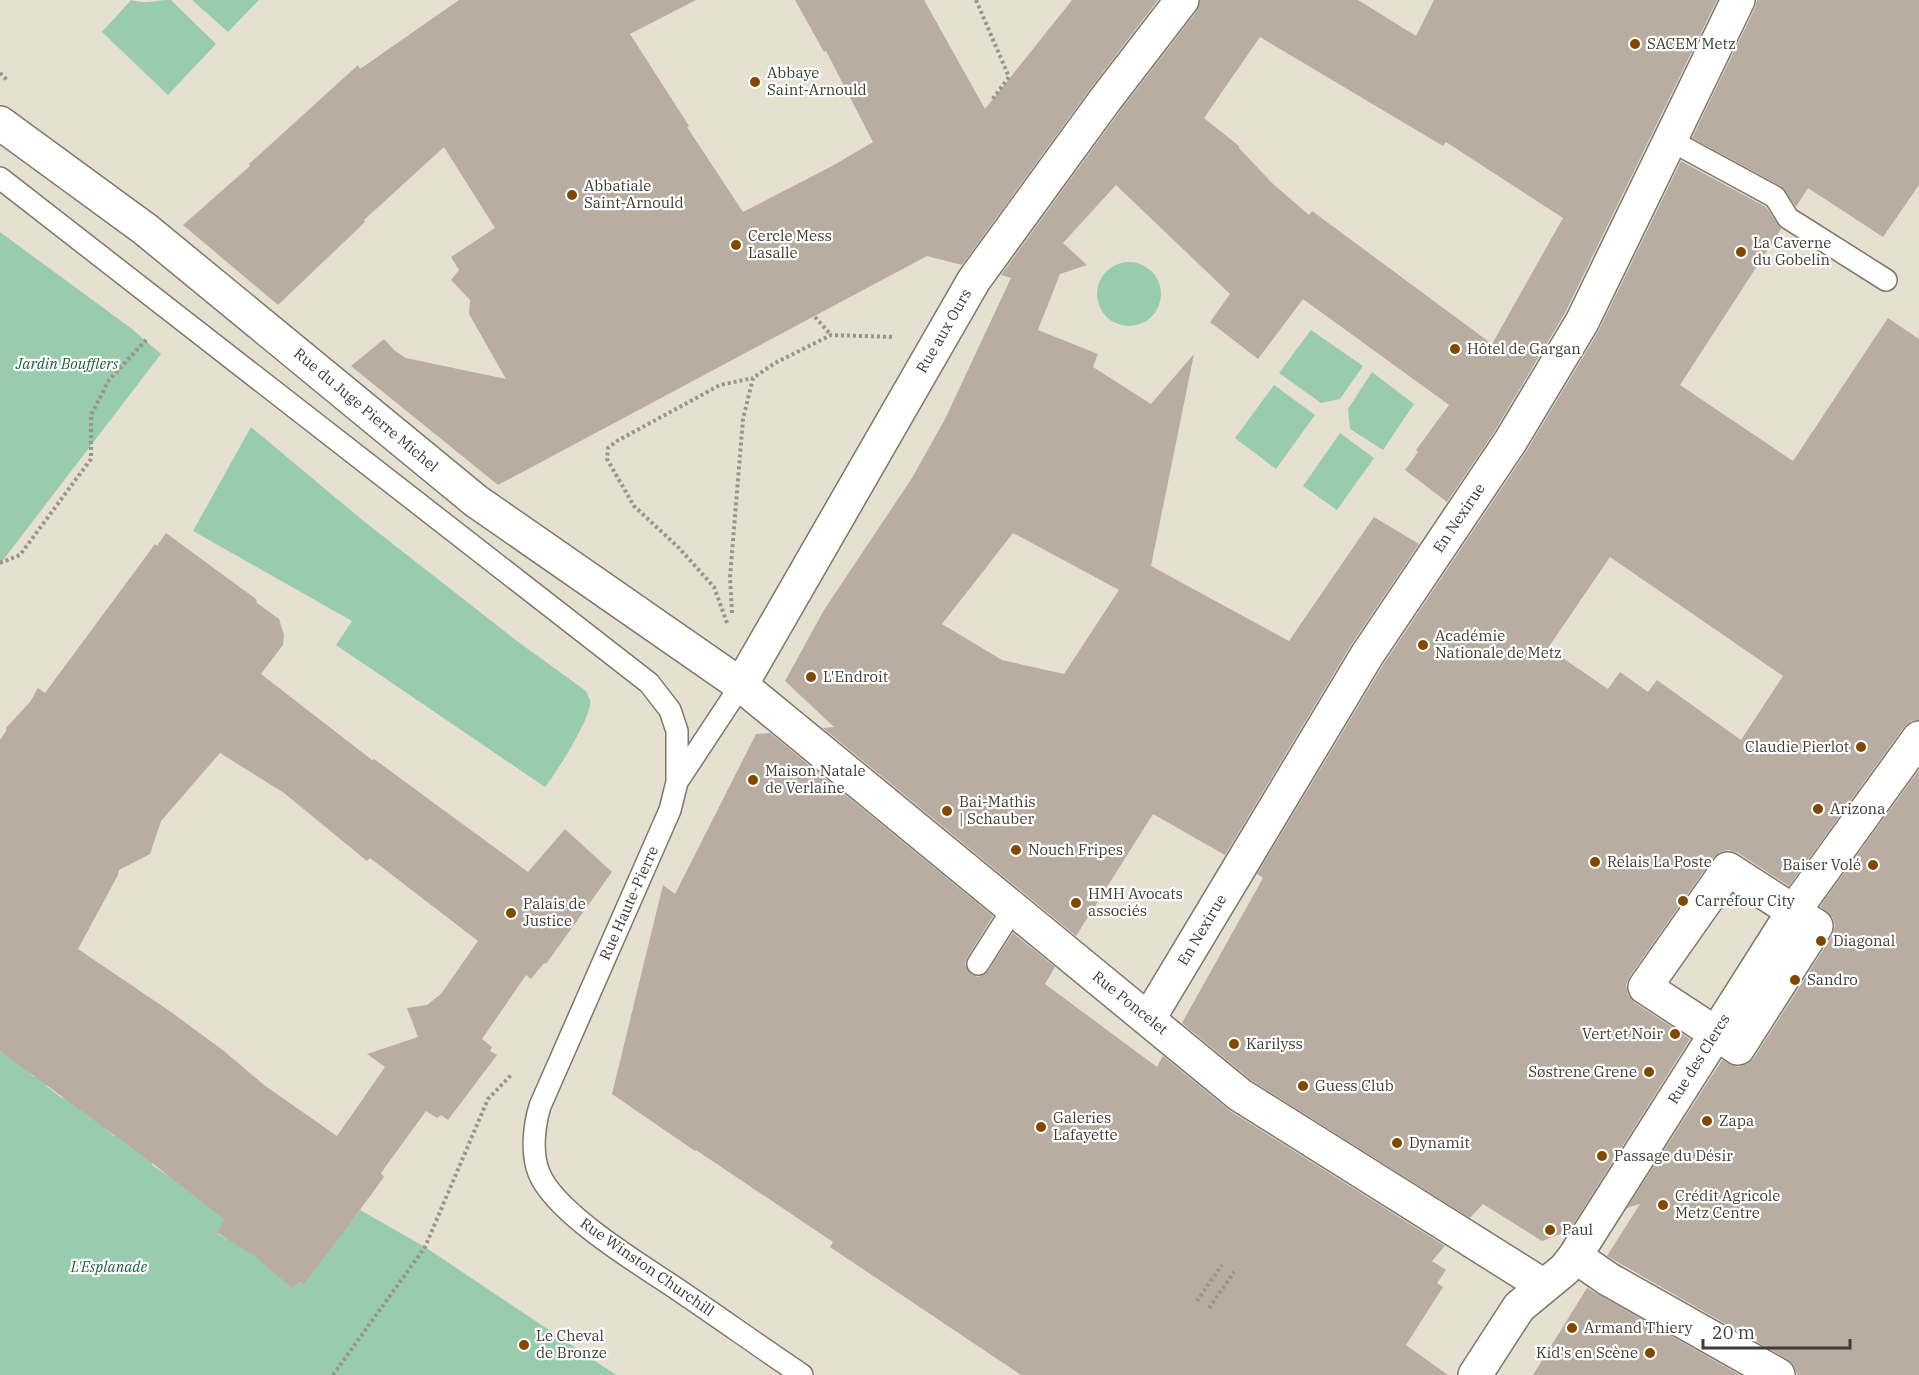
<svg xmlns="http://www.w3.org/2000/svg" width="1919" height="1375" viewBox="0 0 1919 1375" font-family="'IBM Plex Serif',serif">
<rect width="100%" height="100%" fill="#e6e0d1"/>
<!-- green -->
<path fill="#99ccad" d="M131,0C150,5 153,0 171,0L216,44L168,95L102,32Z
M192,0H259L228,32Z
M0,232L132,329L161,354L0,564Z
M1097 294a32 32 0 1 1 64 0a32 32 0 1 1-64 0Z
M1311,330L1363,366L1340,399L1321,403L1279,373Z
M1372,372L1414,404L1383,450L1350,429L1348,409Z
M1274,385L1315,415L1276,469L1235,438Z
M251,427L361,519L517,641L586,691C587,694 589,697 590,700C593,716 556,773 545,787L336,645L352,621L193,531Z
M1340,433L1374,458L1337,510L1303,486Z
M0,1051L22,1065L34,1077L37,1076L46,1083V1086L62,1098L65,1097L88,1116L90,1115L114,1136H118L126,1144L152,1162V1165L167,1175L169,1174L226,1217L218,1234L227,1239L232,1232L292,1277L287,1283L293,1289L299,1282L303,1285L347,1223H350L360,1210L425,1247L616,1375H0Z"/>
<!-- building -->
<path fill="#b9ada1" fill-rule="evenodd" d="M459,0H696L630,34L689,126L687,127L743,212L834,165L873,142L826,51L824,52L795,0H924L985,109L1072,0H1158L1090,89L962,265L927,256L498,485L351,366L384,339L395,351L406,358L506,379L469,314L470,300L451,280L459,270L451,257L495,228L444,147L364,220L365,222L278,305L183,225L250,166L249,164L358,65L360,69Z
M1200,0H1358L1416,36L1434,0H1717L1565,313L1494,432L1447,502L1405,470L1418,452L1416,450L1449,405L1303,299L1258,359L1210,322L1230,294L1116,185L1063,243L1087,265L1060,274L1038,330L1098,354L1093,367L1151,404L1194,354L1151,566L1289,641L1374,517L1419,544L1351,645L1225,855L1153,814L1076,936L823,728L834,727L785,681L824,610L912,478L945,419L1011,278L1001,275L1120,111L1197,11ZM1260,37L1443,146L1446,142L1563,218L1492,344L1312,211L1309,215L1273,184L1239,148V146L1204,118ZM1013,533L1119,590L1064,674L1002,660L942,624Z
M1757,0H1919V185L1883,237L1808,188L1796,207L1781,186L1692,138L1755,8Z
M1681,161L1766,207L1781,229L1680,385L1793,461L1888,318L1919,339V720L1911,721L1904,727L1789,886L1738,853L1729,850L1720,852L1713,858L1630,976L1626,985L1628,995L1635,1003L1690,1039L1569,1231L1542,1241L1483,1204L1470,1218L1251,1080L1182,1023L1263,878L1257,874L1383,665L1526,452L1598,332ZM1610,557L1783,676L1741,740L1657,680L1648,692L1620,672L1608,689L1548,648Z
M166,533L256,599L257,603L279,619L284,635L283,645L261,674L372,760L374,759L528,872L565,829L612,872L546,964L544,963L531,979L526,975L482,1039L492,1047L490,1051L497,1055L448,1120L441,1115L437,1118L426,1111L381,1173L384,1177L337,1241L303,1285L299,1282L293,1289L257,1258L218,1233L224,1219L152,1163L0,1051V740L6,731V728L30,702L38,688L45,693L155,544L157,546ZM220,753L284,793L367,861L370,858L478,941L441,994L427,1005L407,1008L418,1037L367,1054L385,1067L337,1136L264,1085L224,1051L171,1012L78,949L118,875L119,870L150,854L161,821Z
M770,733L993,916L967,958L965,964L971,974L978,977L988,971L1013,933L1055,967L1045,984L1157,1067L1163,1056L1230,1111L1445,1246L1432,1261L1446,1270L1437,1283L1443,1287L1406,1345L1448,1375H1021L830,1247L833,1242L696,1150L695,1151L612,1094L663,885L675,894L756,734Z
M1919,770V1375H1797L1794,1366L1787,1359L1607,1256L1640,1204L1627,1208L1722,1060L1738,1067L1747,1064L1754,1058L1832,936L1835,926L1833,918L1820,906Z
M1587,1288L1599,1295L1740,1375H1533Z"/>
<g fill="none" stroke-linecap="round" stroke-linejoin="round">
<!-- lane casing -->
<g stroke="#7d786a" stroke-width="24">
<path id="lane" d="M1670,140L1775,197L1788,218L1886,280
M0,178L649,683L670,710L677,731V782
M741,685L677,782L670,810L540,1106C534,1126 531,1153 539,1173C555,1213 638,1263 674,1287C717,1316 759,1346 802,1375
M978,964L1013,909"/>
</g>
<!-- street casing -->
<g stroke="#7d786a" stroke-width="36">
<path id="street" d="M0,123L145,229L476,501L741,685L1240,1095L1544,1286
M741,685L974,280L1105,100L1182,0
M1728,869L1816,926L1738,1048L1645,987Z
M1149,1018L1367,655L1510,442L1582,322L1738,0
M1575,1256L1608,1279L1778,1375
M1475,1375L1519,1307L1565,1269L1575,1256L1793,912L1919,738"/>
</g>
<!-- path -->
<path stroke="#99958a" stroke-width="4" stroke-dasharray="3 3" stroke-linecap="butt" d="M976,0L1009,77L991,101
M0,73L8,81
M815,317L831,335
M0,563L20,555L91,459V415L109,380L147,339
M732,613L730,577L743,419L753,378L775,363L831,335L893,337
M727,623L714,587L679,548L634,506L607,459L608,448L617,441L720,385L753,378
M1197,1301L1222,1265
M1209,1308L1234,1272
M333,1375L425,1247L488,1099L512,1074"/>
<!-- lane -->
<use href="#lane" stroke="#fff" stroke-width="21"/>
<!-- street -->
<use href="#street" stroke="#fff" stroke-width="33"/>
</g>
<!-- markers -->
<g fill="#824800" stroke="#fff" stroke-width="2">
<circle cx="1635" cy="44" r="6"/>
<circle cx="755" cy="82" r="6"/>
<circle cx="572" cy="195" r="6"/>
<circle cx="736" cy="245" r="6"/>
<circle cx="1741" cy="252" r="6"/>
<circle cx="1455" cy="349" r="6"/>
<circle cx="1423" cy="645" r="6"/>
<circle cx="811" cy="677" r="6"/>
<circle cx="1861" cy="747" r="6"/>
<circle cx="753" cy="780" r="6"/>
<circle cx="1818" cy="809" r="6"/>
<circle cx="947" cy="811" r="6"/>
<circle cx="1016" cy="850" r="6"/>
<circle cx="1595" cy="862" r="6"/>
<circle cx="1873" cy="865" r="6"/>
<circle cx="1683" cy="901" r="6"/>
<circle cx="1076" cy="903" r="6"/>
<circle cx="511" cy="913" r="6"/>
<circle cx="1821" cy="941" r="6"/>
<circle cx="1795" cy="980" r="6"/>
<circle cx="1675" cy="1034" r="6"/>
<circle cx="1234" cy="1044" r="6"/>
<circle cx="1649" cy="1072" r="6"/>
<circle cx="1303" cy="1086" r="6"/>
<circle cx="1707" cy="1121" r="6"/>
<circle cx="1041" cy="1127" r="6"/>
<circle cx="1397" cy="1143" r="6"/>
<circle cx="1602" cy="1156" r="6"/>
<circle cx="1663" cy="1205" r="6"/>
<circle cx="1550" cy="1230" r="6"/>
<circle cx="1572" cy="1328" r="6"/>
<circle cx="524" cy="1345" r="6"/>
<circle cx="1650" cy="1353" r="6"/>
</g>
<g text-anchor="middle" stroke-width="4.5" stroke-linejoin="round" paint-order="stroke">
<!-- poi labels -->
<g font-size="15" fill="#3f3c36" stroke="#fff" text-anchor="start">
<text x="1647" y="49">SACEM Metz</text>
<text x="767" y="78">Abbaye<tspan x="767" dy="17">Saint-Arnould</tspan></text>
<text x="584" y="191">Abbatiale<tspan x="584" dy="17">Saint-Arnould</tspan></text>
<text x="748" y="241">Cercle Mess<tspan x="748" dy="17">Lasalle</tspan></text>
<text x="1753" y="248">La Caverne<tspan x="1753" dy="17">du Gobelin</tspan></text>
<text x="1467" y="354">Hôtel de Gargan</text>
<text x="1435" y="641">Académie<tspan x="1435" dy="17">Nationale de Metz</tspan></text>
<text x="823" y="682">L'Endroit</text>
<text x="1849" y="752" text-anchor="end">Claudie Pierlot</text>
<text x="765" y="776">Maison Natale<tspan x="765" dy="17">de Verlaine</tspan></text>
<text x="959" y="807">Bai-Mathis<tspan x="959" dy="17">| Schauber</tspan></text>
<text x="1830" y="814">Arizona</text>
<text x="1028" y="855">Nouch Fripes</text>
<text x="1607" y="867">Relais La Poste</text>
<text x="1861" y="870" text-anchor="end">Baiser Volé</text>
<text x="1088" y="899">HMH Avocats<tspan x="1088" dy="17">associés</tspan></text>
<text x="1695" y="906">Carrefour City</text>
<text x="523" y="909">Palais de<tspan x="523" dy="17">Justice</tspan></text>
<text x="1833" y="946">Diagonal</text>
<text x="1807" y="985">Sandro</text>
<text x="1663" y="1039" text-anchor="end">Vert et Noir</text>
<text x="1246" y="1049">Karilyss</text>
<text x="1637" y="1077" text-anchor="end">Søstrene Grene</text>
<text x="1315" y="1091">Guess Club</text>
<text x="1053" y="1123">Galeries<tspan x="1053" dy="17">Lafayette</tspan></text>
<text x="1719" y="1126">Zapa</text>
<text x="1409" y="1148">Dynamit</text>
<text x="1614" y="1161">Passage du Désir</text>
<text x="1675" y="1201">Crédit Agricole<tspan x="1675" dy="17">Metz Centre</tspan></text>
<text x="1562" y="1235">Paul</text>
<text x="1584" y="1333">Armand Thiery</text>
<text x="536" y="1341">Le Cheval<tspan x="536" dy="17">de Bronze</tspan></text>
<text x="1638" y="1358" text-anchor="end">Kid's en Scène</text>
</g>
<!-- street labels -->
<g font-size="15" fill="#3f3c36" stroke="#fff">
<text transform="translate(944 331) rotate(-60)" y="5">Rue aux Ours</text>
<text transform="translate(366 410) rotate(40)" y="5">Rue du Juge Pierre Michel</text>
<text transform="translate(1459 518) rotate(-56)" y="5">En Nexirue</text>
<text transform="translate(629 903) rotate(-66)" y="5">Rue Haute-Pierre</text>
<text transform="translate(1202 930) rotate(-59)" y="5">En Nexirue</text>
<text transform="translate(1130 1003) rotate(39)" y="5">Rue Poncelet</text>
<text transform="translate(1699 1059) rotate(-58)" y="5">Rue des Clercs</text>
<text transform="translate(647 1267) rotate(35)" y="5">Rue Winston Churchill</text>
</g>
<!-- park labels -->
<g font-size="15" font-style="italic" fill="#1f5e3e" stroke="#fff">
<text x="67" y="369">Jardin Boufflers</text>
<text x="109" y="1272">L'Esplanade</text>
</g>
</g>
<!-- scale -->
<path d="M1703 1339v9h147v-9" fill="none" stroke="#3f3c36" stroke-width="3"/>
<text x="1712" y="1339" font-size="18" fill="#3f3c36" stroke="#ffffff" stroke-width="4.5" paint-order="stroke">20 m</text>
</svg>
